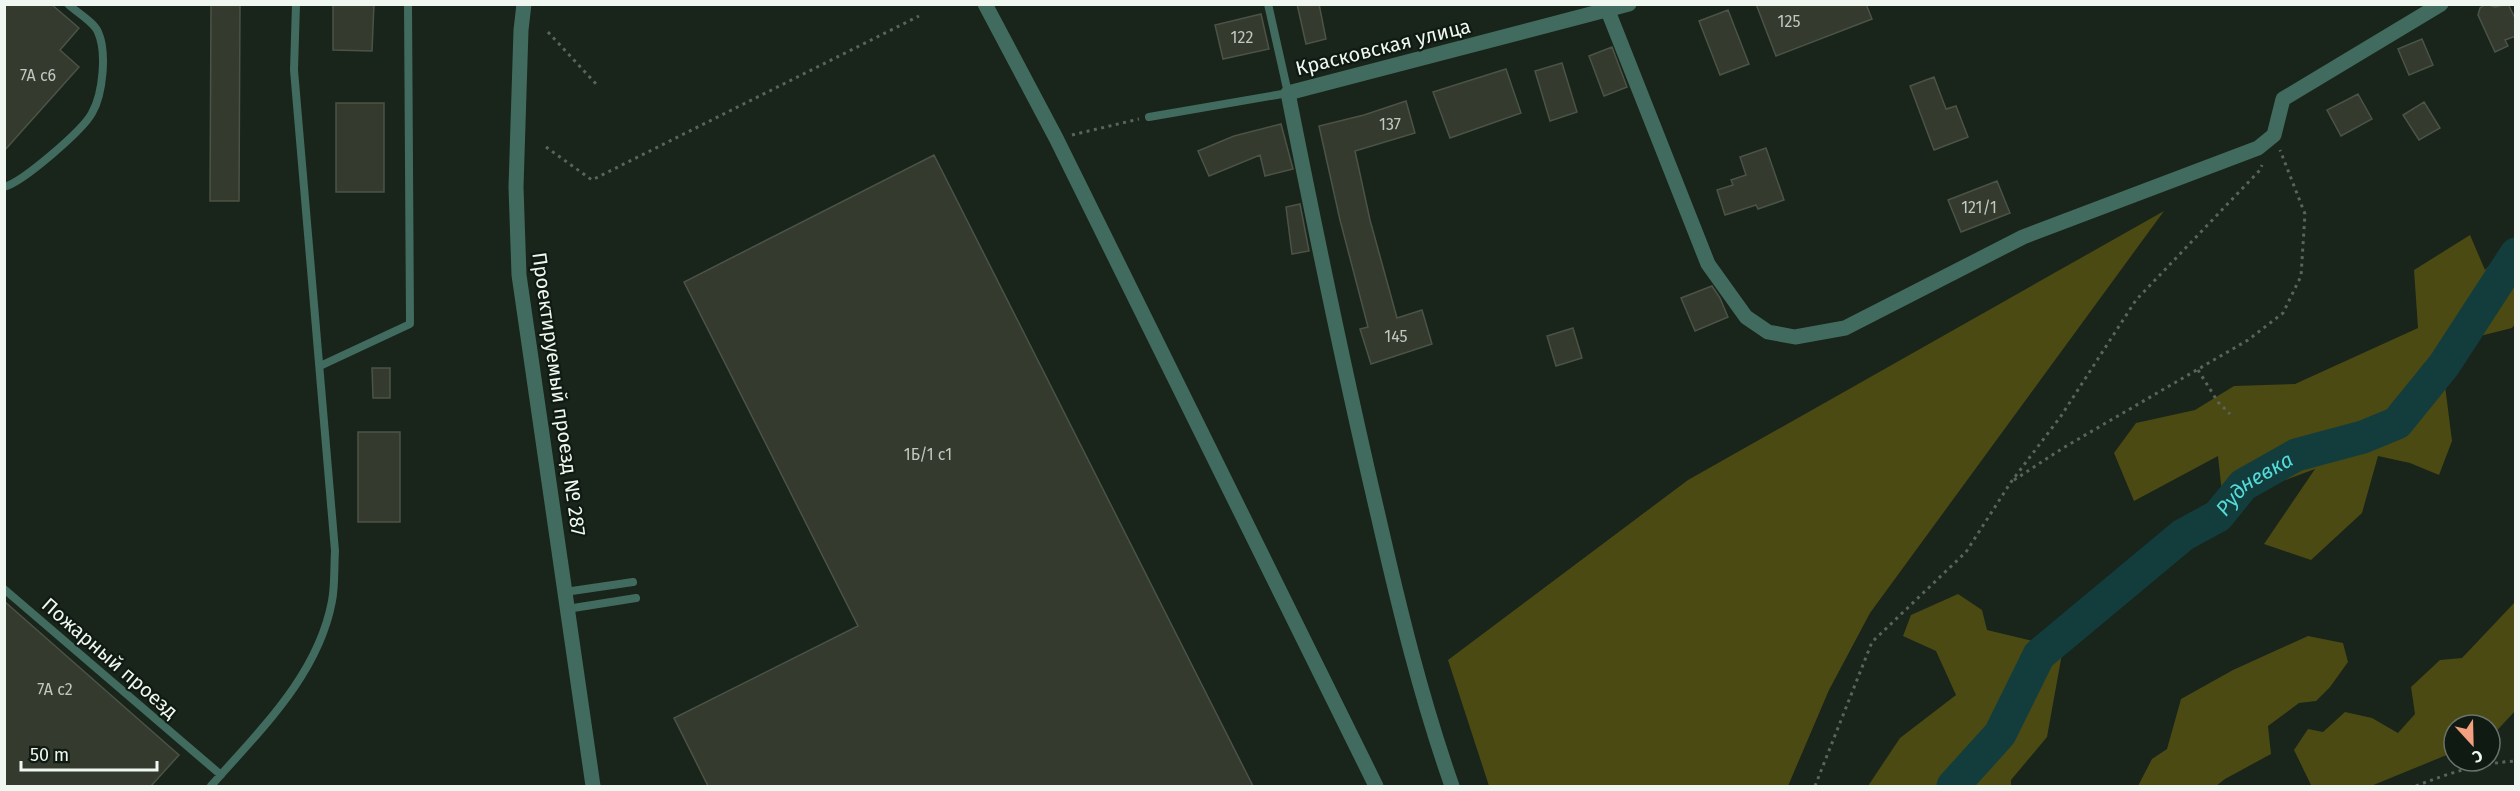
<svg xmlns="http://www.w3.org/2000/svg" width="2520" height="791" viewBox="0 0 2520 791" font-family="'Fira Sans',sans-serif">
<rect width="100%" height="100%" fill="#19241b"/>
<!-- green -->
<path fill="#4b4a13" d="M2164,211L1870,613L1829,690L1788,786H1489L1448,660L1688,480Z
M2470,235L2485,270L2515,239V324L2512,328L2440,346L2452,441L2439,475L2410,463L2378,456L2362,513L2311,560L2264,544L2315,469L2223,503L2218,456L2134,501L2114,453L2136,423L2195,410L2234,386L2295,384L2418,328L2414,270Z
M1958,594L1982,610L1987,630L2063,648L2047,737L2011,780V786H1868L1900,738L1956,695L1936,651L1903,636L1911,615Z
M2515,602V711L2490,738V725H2454V752L2371,786L2311,785L2294,750L2308,729L2323,732L2345,712L2372,718L2398,733L2415,714L2411,687L2440,660L2462,658Z
M2308,636L2343,643L2348,662L2330,687L2316,701L2299,703L2268,726L2271,754L2225,779L2216,786H2138L2152,759L2167,749L2181,699L2233,670Z"/>
<g fill="none" stroke-linecap="round" stroke-linejoin="round">
<!-- river -->
<path stroke="#133d3d" stroke-width="33" id="s1" d="M1953,786L2000,734L2039,655L2183,535L2218,516L2243,485L2296,455L2363,437L2397,423L2444,365L2516,254"/>
</g>
<!-- building -->
<path fill="#343a2d" stroke="#4c5346" stroke-width="1.5" d="M4,4H51L79,28L60,50L79,67L4,151Z
M211,4H240L239,201H210Z
M333,4H374L372,51L333,50Z
M1297,4H1319L1326,39L1306,44Z
M1756,4H1866L1872,19L1776,56Z
M2486,4L2495,7L2508,4L2516,20V36L2505,40L2508,46L2495,52L2478,15L2480,8Z
M1728,10L1749,64L1720,75L1699,21Z
M1261,14L1269,49L1223,59L1215,25Z
M2422,39L2433,65L2409,75L2398,49Z
M1612,47L1627,87L1604,96L1589,56Z
M1562,63L1577,112L1550,121L1535,71Z
M1506,69L1521,113L1450,138L1433,92Z
M1934,77L1946,109L1956,106L1968,137L1934,150L1910,86Z
M2358,94L2372,119L2341,136L2327,110Z
M1406,101L1415,133L1355,151L1370,220L1397,318L1422,310L1432,344L1371,364L1360,329L1368,327L1340,220L1319,126L1364,115Z
M2424,102L2440,128L2419,140L2403,115Z
M336,103H384V192H336Z
M1281,124L1293,169L1265,176L1260,155L1209,176L1198,151L1234,136Z
M1766,148L1784,200L1758,209L1756,205L1725,215L1717,190L1733,185L1731,180L1746,175L1740,157Z
M934,155L1253,786H708L674,718L858,626L684,282Z
M1997,181L2010,213L1961,232L1948,200Z
M1300,204L1309,251L1292,254L1286,207Z
M1712,286L1720,298L1728,317L1695,331L1681,298Z
M1573,328L1582,358L1556,366L1547,336Z
M372,368H390V398H373Z
M358,432H400V522H358Z
M4,601L179,755L151,786H4Z"/>
<g fill="none" stroke-linecap="round" stroke-linejoin="round">
<!-- path -->
<path stroke="#5a645b" stroke-width="3" stroke-dasharray="3 4.5" stroke-linecap="butt" d="M548,32L598,86
M1072,135L1139,119
M546,147L592,180L919,16
M2198,370L2218,402L2230,414
M2014,480L2063,448L2248,340L2283,313L2301,276L2305,214L2280,150
M1815,786L1872,642L1966,552L2011,482L2061,416L2136,300L2260,170L2262,165
M2416,786C2449,773 2480,763 2516,761"/>
<!-- lane -->
<path stroke="#416b5e" stroke-width="8" d="M1149,117L1288,93L1268,4
M4,187C23,182 83,130 92,113C103,94 107,52 98,32C94,22 76,12 68,4
M320,366L410,324L408,4
M4,589L221,775
M565,592L633,582
M567,609L636,598
M211,786C259,731 318,676 332,601C335,585 334,567 335,551L294,70L296,4"/>
<!-- street -->
<path stroke="#416b5e" stroke-width="15" d="M524,4L521,30L516,187L519,275L593,786
M985,4L1056,138L1376,786
M1608,11L1708,264L1746,317L1768,332L1795,337L1845,328L2023,237L2258,148L2274,135L2283,99L2441,4
M1452,786C1421,698 1399,607 1378,515C1345,375 1316,234 1288,93L1629,4"/>
</g>
<g text-anchor="middle" stroke-width="4.5" stroke-linejoin="round" paint-order="stroke">
<!-- number labels -->
<g font-size="16" fill="#c1c8c0">
<text x="1789" y="27">125</text>
<text x="1242" y="43">122</text>
<text x="38" y="81">7А с6</text>
<text x="1390" y="130">137</text>
<text x="1979" y="213">121/1</text>
<text x="1396" y="342">145</text>
<text x="928" y="460">1Б/1 с1</text>
<text x="55" y="695">7А с2</text>
</g>
<!-- street labels -->
<g font-size="20" fill="#f0f7f1" stroke="#0f1a12">
<text transform="translate(1383 47) rotate(-14)" y="7">Красковская улица</text>
<text transform="translate(559 394) rotate(82)" y="7">Проектируемый проезд № 287</text>
<text transform="translate(110 658) rotate(41)" y="7">Пожарный проезд</text>
</g>
<!-- water labels -->
<g font-size="21" font-style="italic" fill="#54dbd9" stroke="#0f1a12">
<text dy="7" stroke="none"><textPath href="#s1" startOffset="435">Рудневка</textPath></text>
</g>
</g>
<!-- border -->
<rect width="2520" height="791" fill="none" stroke="#f0f7f1" stroke-width="12"/>
<!-- north arrow -->
<g transform="translate(2472 743) rotate(158)"><circle r="28" fill="#0f1a12" stroke="#69726b" stroke-width="1.5"/>
<path d="M0-4.5L10 22L0 15L-10 22Z" fill="#f2a07f"/>
<text y="-9" font-size="16" font-weight="bold" text-anchor="middle" fill="#f0f7f1">С</text>
</g>
<!-- scale -->
<path d="M21 761v9h136v-9" fill="none" stroke="#f0f7f1" stroke-width="3"/>
<text x="30" y="761" font-size="18" fill="#f0f7f1" stroke="#0f1a12" stroke-width="4.5" paint-order="stroke">50 m</text>
</svg>
